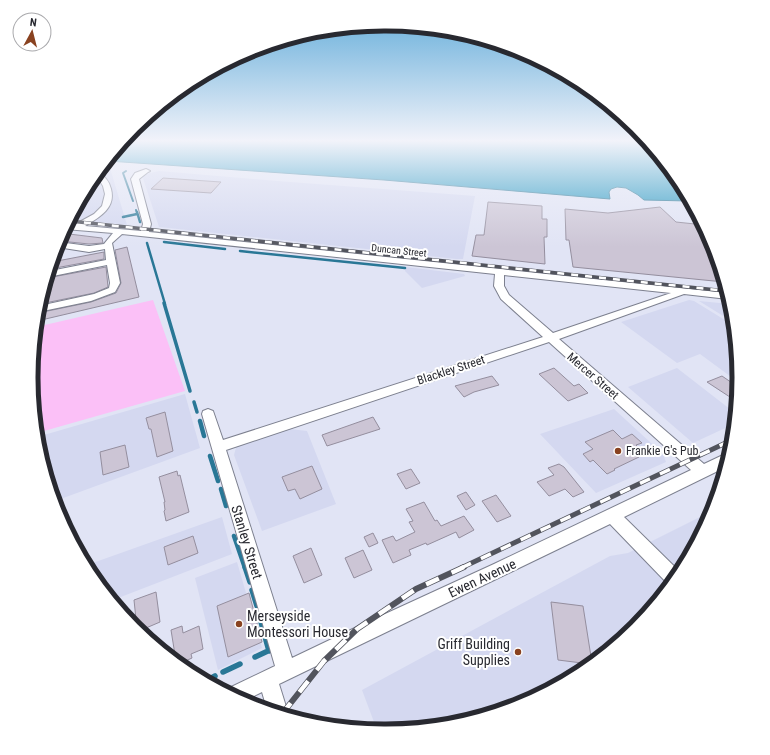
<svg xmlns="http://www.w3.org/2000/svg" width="770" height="755" viewBox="0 0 770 755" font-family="'Roboto Condensed',sans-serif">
<rect width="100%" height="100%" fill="#e1e4f5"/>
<!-- built -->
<path fill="#d4d8f0" d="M102,167L110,168L127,225L71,219L91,181Z
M159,171L277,181L475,196L463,259H456L430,256L407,250L404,253L159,227L142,175Z
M406,267L464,274L465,276L422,288L405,271Z
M689,300L694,301L733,325L738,382L700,354L677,363L621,322Z
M699,301L730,304L733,322Z
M677,368L735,413L734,424L693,443L628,387Z
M185,394L200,448L55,501L38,446L37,437Z
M614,409L663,454L666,462L596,493L540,434Z
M290,429L307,431L336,504L262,531L234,455L237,444Z
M712,511L679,574L635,628L581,672L520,704L454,724L385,731L377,730L362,690L610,556L628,553Z
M222,517L232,554L113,600L91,574L87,565Z
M237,562L262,648L218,670L195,578Z"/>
<!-- green -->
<path fill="#fbc0f7" d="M153,300L185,391L37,433L32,377L36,327Z"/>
<!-- water -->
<path fill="#2a99c1" stroke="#297796" d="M124,141H646L679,181L689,201L644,200L638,195L626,188L617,187L611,189L609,192L610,199L384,180L108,161Z"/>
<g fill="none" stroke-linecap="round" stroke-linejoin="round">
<!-- stream-far4 -->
<path stroke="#297796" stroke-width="2" d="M126,171L123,173L133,201
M136,210L137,213"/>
<!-- stream-far3 -->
<path stroke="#297796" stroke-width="2.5" d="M137,212L140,222
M123,217L137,214
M164,242L225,249
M147,243L165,304
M240,251L405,268"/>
<!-- stream-far2 -->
<path stroke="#297796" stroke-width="3.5" d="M164,303L190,391
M194,402L197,412"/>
<!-- stream-far1 -->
<path stroke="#297796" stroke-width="4.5" d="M200,421L204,436
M210,456L218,481
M221,489L226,506
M234,536L245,568"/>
<!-- stream -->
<path stroke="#297796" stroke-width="5.5" d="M245,567L250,582
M252,590L257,606
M258,611L269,651
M255,657L270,650
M223,672L240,664
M206,681L215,676"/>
</g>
<!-- building -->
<path fill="#ccc5d5" stroke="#948e9e" d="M163,178L221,182L211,193L151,189Z
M488,202L542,206V219H547V237H544L545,264L472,256L476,235H484Z
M660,207L676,222L695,224L712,259H717L724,282L573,267L569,240H566L565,209L608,213Z
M69,234L102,238L103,243L89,244L60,241Z
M127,247L139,297L37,321L38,313L91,302L116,293L121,283L115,250Z
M104,252V259L50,269L52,262Z
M106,267L108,287L94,293L40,304L47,278Z
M554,368L574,386L579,384L588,393L568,401L539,374Z
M492,376L499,385L474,392L464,397L455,386Z
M722,376L738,387L736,401L707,382Z
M165,412L173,451L157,457L151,429H149L146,418Z
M373,417L380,429L327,446L322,435Z
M613,430L622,439L632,434L642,443L636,445L642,451L635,454L639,457L614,469L615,470L607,474L593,460L590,462L583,454L593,449L585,442Z
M125,445L129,467L103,475L100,452Z
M559,464L564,467L584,492L573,497L565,489L549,496L537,482L554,475L548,468Z
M312,466L322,489L300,499L295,489L288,491L282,477Z
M411,469L420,483L406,489L397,474Z
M177,471L178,476L180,475L189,512L166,521L164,511L165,510L164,502H165L159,477Z
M466,492L475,505L466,510L457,496Z
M496,495L511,516L497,522L482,501Z
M424,502L435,521L437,520L441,526L464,516L474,530L459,538L456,532L427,545L426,543L409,550L411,555L393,563L382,540L393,536L396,541L415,532L409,522L413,521L406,509Z
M373,533L378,543L369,547L364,537Z
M193,536L198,553L168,565L164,547Z
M311,548L322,575L304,583L293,556Z
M363,550L372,570L354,578L345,558Z
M156,592L160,622L139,631L137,629L134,600Z
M249,593L262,642L228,657L217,606Z
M551,602L583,606L592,663L590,664L558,660Z
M182,626L183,633L199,626L203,649L191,654L192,658L179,664L176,661L171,630Z"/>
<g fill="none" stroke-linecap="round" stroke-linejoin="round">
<!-- minor casing -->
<g stroke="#7d808f" stroke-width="2">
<path id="minor" d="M146,169L150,171L148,172L139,179L151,224L149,232L727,293L728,299L684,294L559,339L704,464L723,455L729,454L726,467L624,517L680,572L679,574L668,586L666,582L610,524L279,684L288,713L287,715L267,709L262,692L244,701L226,691L227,689L275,666L202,414L203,411L208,409L213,411L223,440L543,337L501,299L494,286L495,274L122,234L112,243L120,283L115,292L91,301L38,312L39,306L94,294L109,288L110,283L107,265L48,277L50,271L106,260L105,249L89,252L57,247L58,242L89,246L104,244L113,233L65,229L68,225H74L94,214L102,206L105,194L103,186L100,181L95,177L98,173C105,176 109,181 111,189C116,208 100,217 85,226L141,231L143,224L131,179L135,173ZM504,275L671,293L553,333L509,295L504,286ZM549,342L691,470L494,564L359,626L292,658L226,450Z"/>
</g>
<!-- minor -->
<use href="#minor" fill="#fff" fill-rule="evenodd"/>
<!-- rail-far2 casing -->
<g stroke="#52545d" stroke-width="3.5">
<path id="rail-far2" d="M70,221L726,291"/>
</g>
<!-- rail-far1 casing -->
<g stroke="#52545d" stroke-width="5">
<path id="rail-far1" d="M461,568L732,440"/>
</g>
<!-- rail casing -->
<g stroke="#52545d" stroke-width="6">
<path id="rail" d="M282,714L324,661L357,629L416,589L464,567"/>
</g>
<!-- rail-far2 -->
<use href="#rail-far2" stroke="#fff" stroke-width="2.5" stroke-dasharray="7" stroke-linecap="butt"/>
<!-- rail-far1 -->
<use href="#rail-far1" stroke="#fff" stroke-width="3.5" stroke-dasharray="11" stroke-linecap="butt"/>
<!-- rail -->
<use href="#rail" stroke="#fff" stroke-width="4.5" stroke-dasharray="14" stroke-linecap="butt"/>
</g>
<!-- sky -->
<linearGradient id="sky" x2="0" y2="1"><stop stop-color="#5ca9d8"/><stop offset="0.57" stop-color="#f2f3fa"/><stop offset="1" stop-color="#f2f3fa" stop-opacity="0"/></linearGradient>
<rect width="770" height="247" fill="url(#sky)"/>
<!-- markers -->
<g fill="#894220" stroke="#fff" stroke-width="1.5">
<circle cx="618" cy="451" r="4"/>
<circle cx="239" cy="624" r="4"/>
<circle cx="518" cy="652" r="4"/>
</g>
<g text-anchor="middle" stroke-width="4" stroke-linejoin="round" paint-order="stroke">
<!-- far-street labels -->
<g font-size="10" fill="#282930" stroke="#fff">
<text transform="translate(399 250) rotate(6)" y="4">Duncan Street</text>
</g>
<!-- street labels -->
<g font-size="12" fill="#282930" stroke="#fff">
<text transform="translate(451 370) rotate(-18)" y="4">Blackley Street</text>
<text transform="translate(593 376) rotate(41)" y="4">Mercer Street</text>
</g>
<!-- poi labels -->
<g font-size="12" fill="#282930" stroke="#fff" text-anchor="start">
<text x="626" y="455">Frankie G's Pub</text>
</g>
<!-- near-street labels -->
<g font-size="14" fill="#282930" stroke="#fff">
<text transform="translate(247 542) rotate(73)" y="5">Stanley Street</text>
<text transform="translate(482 578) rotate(-25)" y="5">Ewen Avenue</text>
</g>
<!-- near-poi labels -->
<g font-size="14" fill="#282930" stroke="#fff" text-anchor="start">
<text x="247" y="621">Merseyside<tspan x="247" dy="16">Montessori House</tspan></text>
<text x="510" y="649" text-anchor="end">Griff Building<tspan x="510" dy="16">Supplies</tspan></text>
</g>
</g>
<!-- crop -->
<path d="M0 0H770V755H0ZM384 31H386A346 346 0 0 1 732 377V378A346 346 0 0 1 386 724H384A346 346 0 0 1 38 378V377A346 346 0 0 1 384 31Z" fill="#fff" fill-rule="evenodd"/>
<path fill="none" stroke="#282930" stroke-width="5" d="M384 31H386A346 346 0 0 1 732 377V378A346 346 0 0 1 386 724H384A346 346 0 0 1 38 378V377A346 346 0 0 1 384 31Z"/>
<!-- north arrow -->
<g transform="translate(32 32) rotate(7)"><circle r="19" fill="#ffffff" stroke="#a9a9ac"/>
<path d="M0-3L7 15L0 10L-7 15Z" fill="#894220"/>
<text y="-6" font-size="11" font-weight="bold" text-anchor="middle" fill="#282930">N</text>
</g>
</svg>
